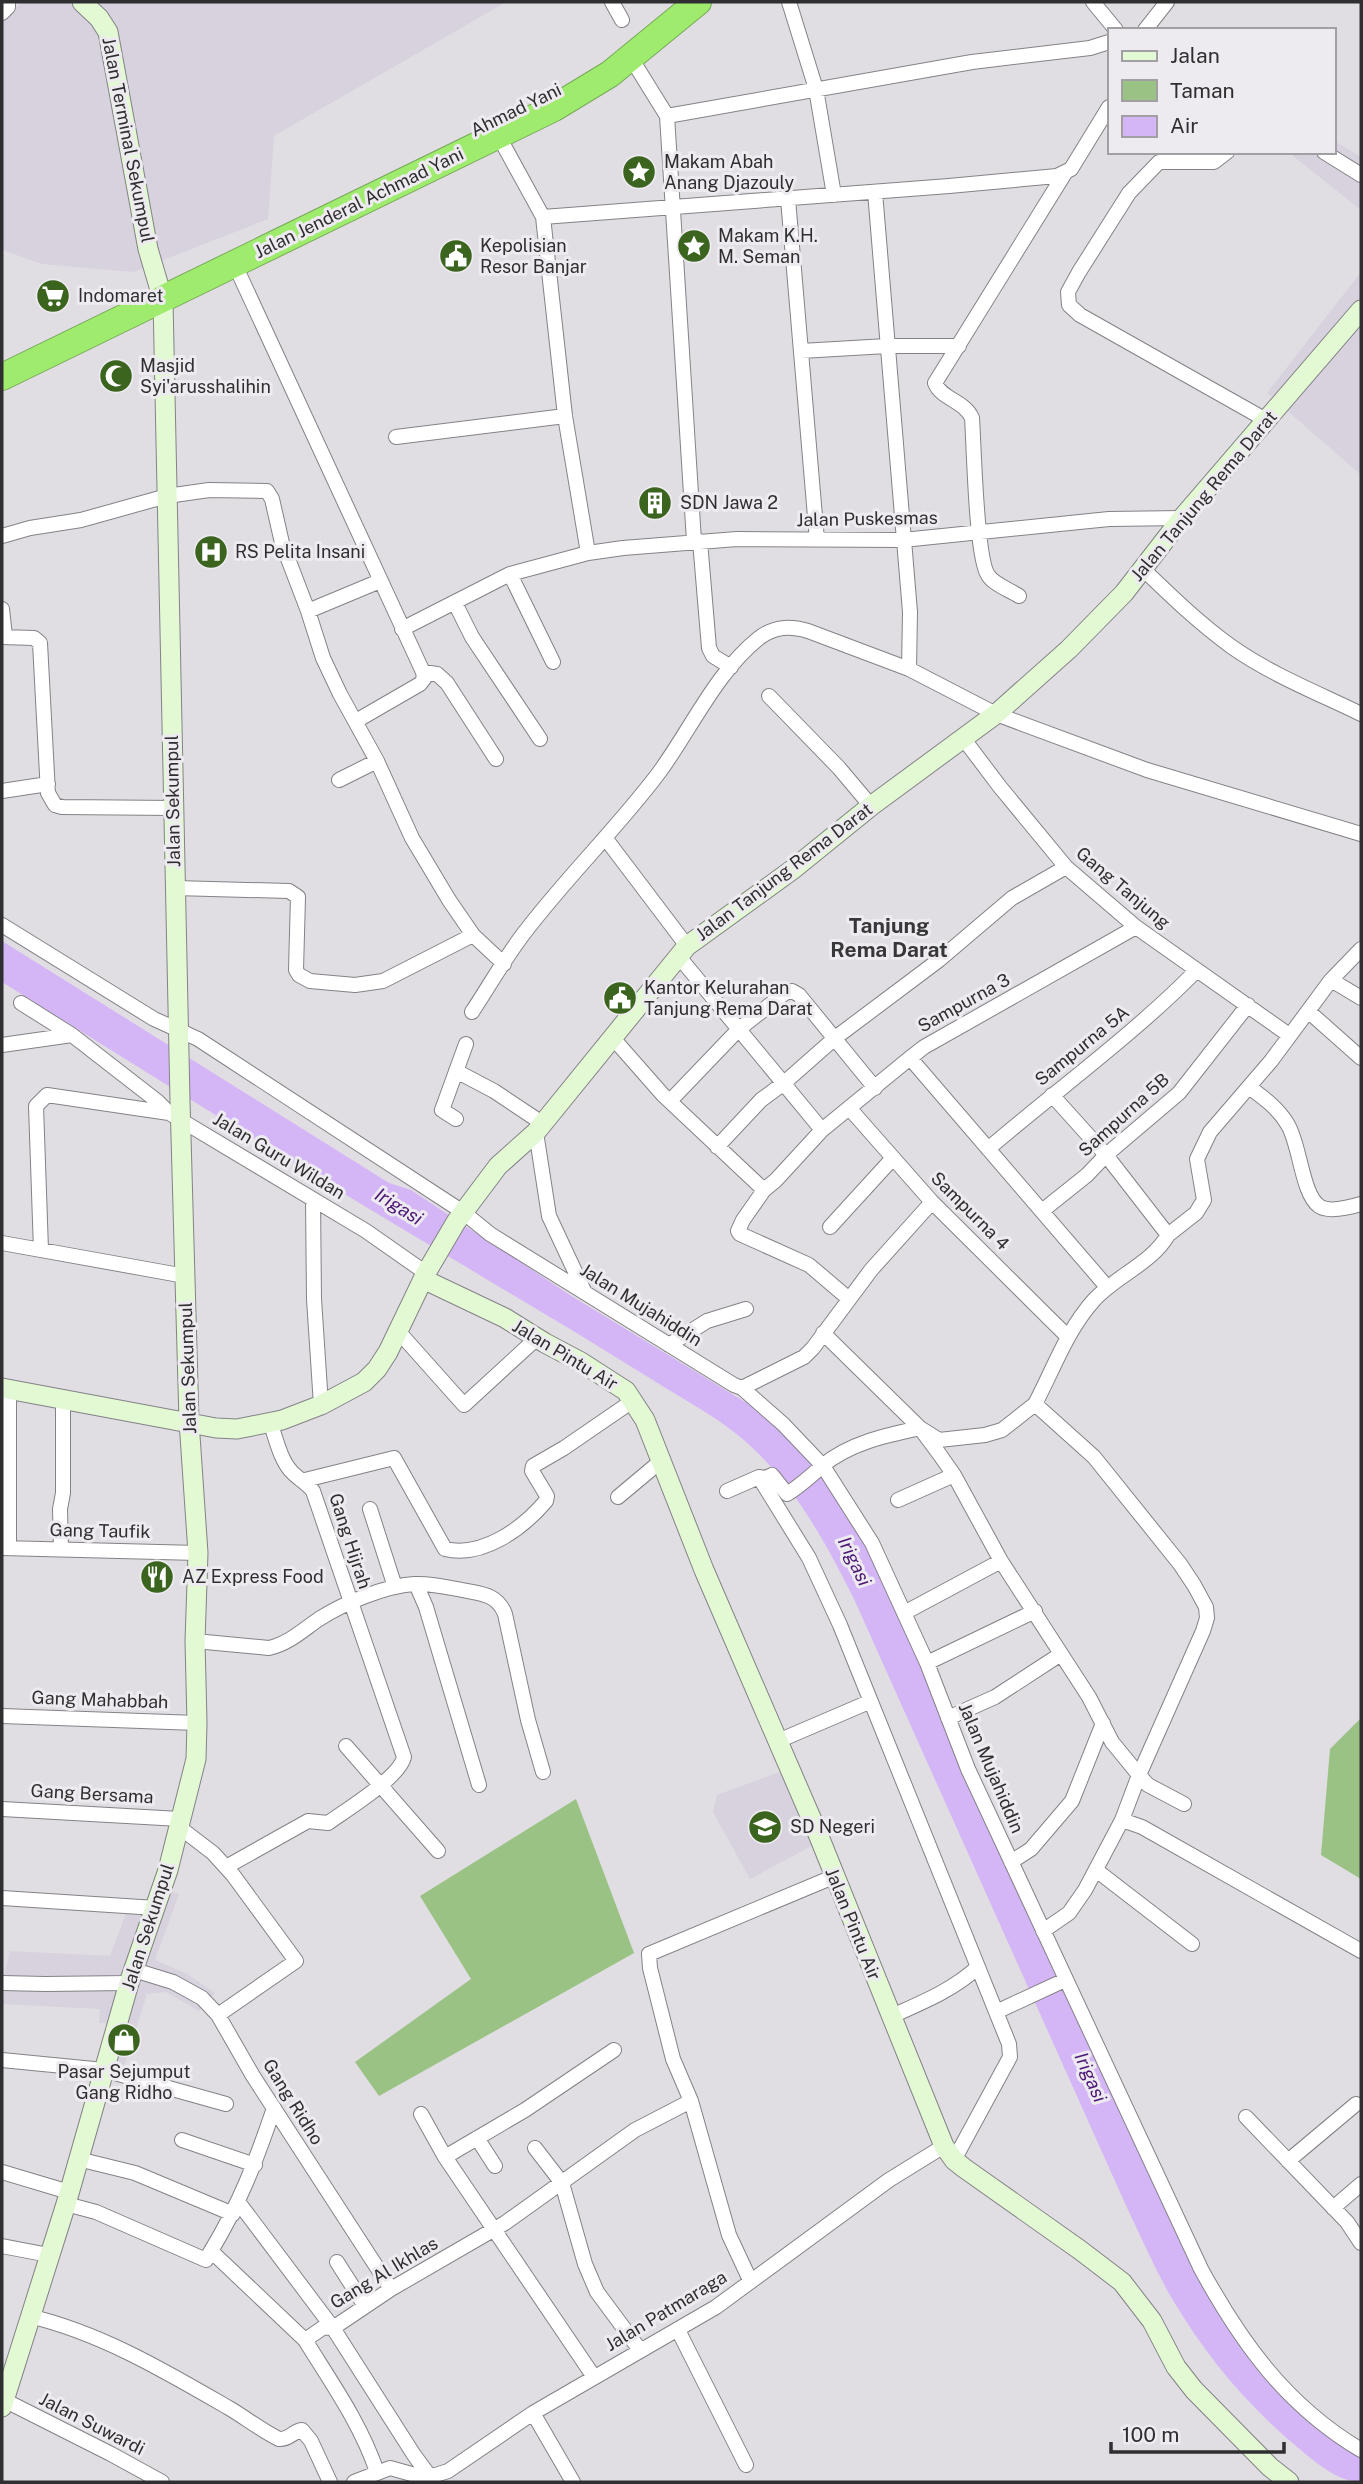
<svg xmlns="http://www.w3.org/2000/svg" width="1363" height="2484" viewBox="0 0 1363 2484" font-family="'Public Sans',sans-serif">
<rect width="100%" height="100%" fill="#e0dee3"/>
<!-- built -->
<path fill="#d7d2dd" d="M21,2H506L274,136L268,219L133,272L42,264L2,250V23Z
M1333,140L1361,157V210L1288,152H1333Z
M1361,272V475L1267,393Z
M782,1771L817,1843L750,1879L713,1812L717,1795Z
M166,1890L179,1894L155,1960L187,1974L215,1993L208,2000L138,1967Z
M127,1911H150L126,1979L4,1976L10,1951L110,1956Z
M136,1973L204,2003L199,2011L166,1992L147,1994L122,2073L108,2068Z
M124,1986L113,2024L99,2023L100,2009L2,2004L5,1987Z"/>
<!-- green -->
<path fill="#9bc285" d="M1361,1718V1879L1321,1855L1330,1749Z
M576,1799L634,1953L379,2096L355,2062L471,1979L420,1896Z"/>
<!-- water -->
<path fill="#d4b6f7" d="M2,941L389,1183L411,1190L570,1295L768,1416L813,1459L859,1528L1160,2193L1264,2370L1361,2450V2482C1338,2482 1315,2462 1297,2447C1245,2403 1206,2356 1171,2297C1155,2269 1142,2239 1128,2210L854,1599C826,1543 794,1484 745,1441C719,1418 686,1401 656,1382C594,1343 531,1306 468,1268C311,1175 157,1079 2,982Z"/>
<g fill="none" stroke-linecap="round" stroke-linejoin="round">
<!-- street casing -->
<g stroke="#848286" stroke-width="16">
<path id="street" d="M612,2L622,20
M789,2L816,89L834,195
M1093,2L1116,30
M2,13L8,7V2
M1145,30L1167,2
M631,58L667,116
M498,135L543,217L565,416L588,553
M1227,152L1214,162H1159L1129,193L1079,272L1068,292L1069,305L1080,315L1266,420
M1324,152L1361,175
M875,192L910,612L909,669
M788,199L817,540
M543,217L949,186L1057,176L1071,169L1109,107
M235,265L423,672L424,679L420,684L356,721
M801,351L887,346H959
M396,437L565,416
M2,536L30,528L81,520L167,496L209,490L267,491L272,499L282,543L308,611L323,658L340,694L377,761
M694,541L667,116L972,62L1090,48L1109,42
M700,541L709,648L713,656L731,667
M1143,569C1172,597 1200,624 1232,647C1272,675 1318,693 1361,714
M510,574L553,662
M1019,596C1010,590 993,584 988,575C976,558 974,446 972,418C965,401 941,399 935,383L1065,173
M455,603L472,637L540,739
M2,609L5,636
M308,611L380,581
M402,629L510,574L588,553L623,548L737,539L903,540L1109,519L1182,518
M2,637L34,638L40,643L48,793L55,805L62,807L174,808
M423,672L437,674L447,683L496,759
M769,696L839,768L871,806
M963,738L1000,787L1066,867L1136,927L1289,1035
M339,780L377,761L412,838L449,900L473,935L504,964
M2,791L48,784
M606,839L687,946
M175,888L289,891L298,897L296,970L299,975L310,981L355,985L383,981L473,935
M2,925L154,1019L198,1039L463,1212L490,1234L734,1385L742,1388L783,1424L823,1466L872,1543L927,1663L968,1769L1201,2269C1242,2344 1287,2406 1361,2450
M680,958L822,1130
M1331,980L1361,998
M21,1003L72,1035
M1308,1011L1361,1058
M472,1012C490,985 507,954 528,928C569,875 617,828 658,774C690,731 716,672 759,638C775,626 790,626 808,631L909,669L996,714L1147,770L1361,834
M612,1037L663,1095L764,1190
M2,1045L72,1035L157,1101L169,1113
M910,1058L1107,1287
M456,1071L494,1091L542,1123
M1249,1087C1264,1098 1279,1109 1288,1125C1300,1145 1302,1194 1319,1206C1329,1213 1351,1207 1361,1204
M1052,1095L1106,1155L1168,1235C1152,1263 1116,1276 1094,1300C1067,1330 1054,1368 1035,1404L1094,1457L1180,1564L1194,1585L1206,1607L1207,1618L1203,1631L1139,1775L1148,1785L1184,1804
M670,1101L739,1029L785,993L792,991L799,995L875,1088
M850,1109L932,1202L1067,1336
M456,1119L442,1110L466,1044
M536,1132L549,1216L585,1293
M717,1147L761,1100L784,1083L835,1038L939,960L1012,898L1066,867
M988,1149C1058,1089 1133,1035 1197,970
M313,1199L314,1299L321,1405
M1042,1211L1087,1175L1106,1155L1179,1093L1248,1005
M830,1227L893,1158
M1168,1235L1196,1213L1204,1200L1197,1159L1210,1132L1271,1061L1331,980L1361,949
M2,1243L185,1276
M41,1250L36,1106L47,1095L169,1113L366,1231L426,1273
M849,1299L809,1265L740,1234L738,1231L743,1220L764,1190L776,1180L822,1130L910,1058L924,1047L1136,927
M398,1331L464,1405L537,1338
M823,1333L920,1428L940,1455L954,1475L1001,1561L1089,1697L1112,1742L1139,1775L1122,1820
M669,1345L707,1321L746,1309
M742,1388L804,1357L813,1348L871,1270L932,1202
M759,1477L809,1558L840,1625L1009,2044L1010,2057L954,2160
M305,1480L394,1458L445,1549C483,1558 523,1528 546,1501L547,1496L532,1471L533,1466L564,1448L634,1400
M727,1491L759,1477L766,1478L772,1475L787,1494C800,1486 811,1476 822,1466C849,1443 887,1435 920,1428L939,1440L985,1435L1002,1430L1035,1404
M618,1497L661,1461
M898,1500L954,1475
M370,1509L395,1587
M2,1548L198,1553
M9,1548V1389
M61,1549L60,1509L63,1493V1398
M416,1584L426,1607L479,1785
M904,1613L1001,1561
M195,1641L269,1648C288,1644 303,1630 319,1619C344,1603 385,1586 414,1584C430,1583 447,1587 462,1590C482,1594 497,1594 505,1614L528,1720L543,1772
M927,1663L1035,1611
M2,1716L197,1723
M948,1718L995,1697L1061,1654
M778,1741L869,1702
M346,1746L438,1851
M2,1809L180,1819
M179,1827L213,1853L233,1875L296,1961L218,2015
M1011,1862L1031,1849L1072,1801L1103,1723
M226,1867L308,1821L328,1823C346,1810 400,1777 404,1757L313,1491C306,1482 298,1479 291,1471C280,1459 276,1438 270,1422
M1096,1870L1192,1944
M2,1898L156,1908
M1043,1931L1069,1913L1085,1890L1122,1820L1142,1827L1361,1951
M134,1970L173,1982L202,1998L218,2015L253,2076L391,2289
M2,1983L45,1984L129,1983
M996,2012L1065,1980
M892,2016C923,2002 953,1990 978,1967
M2,2060L104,2070L226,2104
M421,2114L445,2157L594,2377
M1246,2117L1347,2222L1361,2243
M477,2138L495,2166
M182,2140L255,2165
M535,2148L562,2183L585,2264L597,2292L640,2350
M445,2157L525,2110L614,2050
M78,2159L135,2173L233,2214
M1288,2161L1356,2104
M2,2172L69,2192
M239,2203L333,2328L414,2455L431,2478
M66,2204L96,2212L206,2260L211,2251L305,2340L324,2327L333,2328L391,2289L505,2223L635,2130L691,2101
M1333,2208L1361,2184
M2,2246L49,2255
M211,2251C240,2203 256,2161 274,2108
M337,2262L365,2306
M750,2280L729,2235L691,2101L673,2059L650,1968L649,1954L833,1877
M29,2316C101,2333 165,2371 229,2408C246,2418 262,2431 279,2439C289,2440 293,2431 302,2430L311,2441L330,2482
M678,2330L746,2465
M305,2340C331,2382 361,2424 377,2472
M4,2400L111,2454L162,2482
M533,2413L573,2482
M354,2482L390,2468L426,2478L448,2471L533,2413L716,2307L889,2180L944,2146"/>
</g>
<!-- secondary casing -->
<g stroke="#848286" stroke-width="21">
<path id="secondary" d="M423,1279L505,1318L545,1343L581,1362L626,1391L645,1420L704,1570L818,1834L944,2146L954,2160L964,2168L1080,2250L1122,2282L1152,2321L1176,2367L1194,2390L1270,2467L1289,2482
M2,1388L216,1428L237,1429L282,1420L321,1405L364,1382L377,1369L388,1352L426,1273L456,1222L498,1166L536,1132L687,946L792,870L871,806L996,714L1069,649L1124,593L1182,518L1361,310
M2,2407L66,2204L129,1983L168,1870L196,1759L197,1723L195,1641L198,1553L189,1421L180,1101L163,300L148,249L108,32L99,18L82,2"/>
</g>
<!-- highway casing -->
<g stroke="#78a958" stroke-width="28">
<path id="highway" d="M2,377L554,108L610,74L698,2"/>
</g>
<!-- street -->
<use href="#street" stroke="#fff" stroke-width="14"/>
<!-- secondary -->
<use href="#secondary" stroke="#e2f9d4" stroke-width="19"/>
<!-- highway -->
<use href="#highway" stroke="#9feb6e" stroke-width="26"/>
</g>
<!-- icons -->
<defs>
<g id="sight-disc" transform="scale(1.75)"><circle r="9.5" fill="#3b641f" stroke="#eeebf0"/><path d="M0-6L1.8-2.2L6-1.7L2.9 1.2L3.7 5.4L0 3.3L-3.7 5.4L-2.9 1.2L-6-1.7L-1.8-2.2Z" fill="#fff"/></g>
<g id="civic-disc" transform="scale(1.75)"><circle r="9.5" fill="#3b641f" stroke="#eeebf0"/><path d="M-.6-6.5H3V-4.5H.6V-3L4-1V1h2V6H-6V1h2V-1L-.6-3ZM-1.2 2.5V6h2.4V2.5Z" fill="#fff"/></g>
<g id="supermarket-disc" transform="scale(1.75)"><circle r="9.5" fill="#3b641f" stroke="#eeebf0"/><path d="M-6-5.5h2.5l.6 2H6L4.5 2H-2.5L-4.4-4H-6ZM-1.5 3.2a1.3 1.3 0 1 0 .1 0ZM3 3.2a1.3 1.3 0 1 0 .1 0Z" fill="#fff"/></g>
<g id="mosque-disc" transform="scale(1.75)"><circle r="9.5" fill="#3b641f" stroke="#eeebf0"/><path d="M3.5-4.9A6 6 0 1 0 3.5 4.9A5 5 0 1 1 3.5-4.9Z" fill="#fff"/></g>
<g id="building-disc" transform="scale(1.75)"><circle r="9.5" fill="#3b641f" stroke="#eeebf0"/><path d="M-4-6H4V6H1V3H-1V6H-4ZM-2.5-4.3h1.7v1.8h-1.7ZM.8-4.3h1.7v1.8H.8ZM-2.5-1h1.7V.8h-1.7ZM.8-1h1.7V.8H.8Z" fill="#fff"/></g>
<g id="hospital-disc" transform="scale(1.75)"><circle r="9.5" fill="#3b641f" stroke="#eeebf0"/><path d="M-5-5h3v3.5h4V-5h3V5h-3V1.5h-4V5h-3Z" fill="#fff"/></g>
<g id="restaurant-disc" transform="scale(1.75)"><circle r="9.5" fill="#3b641f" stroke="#eeebf0"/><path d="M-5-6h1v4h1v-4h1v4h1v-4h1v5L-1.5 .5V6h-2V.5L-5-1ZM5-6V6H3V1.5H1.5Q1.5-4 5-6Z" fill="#fff"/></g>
<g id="school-disc" transform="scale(1.75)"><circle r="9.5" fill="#3b641f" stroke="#eeebf0"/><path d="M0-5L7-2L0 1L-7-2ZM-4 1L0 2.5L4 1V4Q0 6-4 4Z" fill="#fff"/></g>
<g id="shop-disc" transform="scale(1.75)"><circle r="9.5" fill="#3b641f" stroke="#eeebf0"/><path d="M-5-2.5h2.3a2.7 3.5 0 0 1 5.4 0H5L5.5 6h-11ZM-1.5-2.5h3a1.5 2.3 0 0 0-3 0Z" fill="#fff"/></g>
</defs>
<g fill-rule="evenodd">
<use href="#sight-disc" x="639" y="172"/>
<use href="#sight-disc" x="694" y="246"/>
<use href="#civic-disc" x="456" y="256"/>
<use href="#supermarket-disc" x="53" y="296"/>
<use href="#mosque-disc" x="116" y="376"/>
<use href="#building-disc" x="655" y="503"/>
<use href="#hospital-disc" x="211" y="552"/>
<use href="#civic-disc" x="620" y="998"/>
<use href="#restaurant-disc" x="157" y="1577"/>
<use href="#school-disc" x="765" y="1827"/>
<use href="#shop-disc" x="124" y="2040"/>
</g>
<g text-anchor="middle" stroke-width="6" stroke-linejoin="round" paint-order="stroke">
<!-- street labels -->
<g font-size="18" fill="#2f2e30" stroke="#eeebf0">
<text transform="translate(516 110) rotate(-26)" y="6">Ahmad Yani</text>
<text transform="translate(128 140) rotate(79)" y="6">Jalan Terminal Sekumpul</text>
<text transform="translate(359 203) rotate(-26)" y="6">Jalan Jenderal Achmad Yani</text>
<text transform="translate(1204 496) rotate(-50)" y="6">Jalan Tanjung Rema Darat</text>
<text transform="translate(867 519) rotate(-1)" y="6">Jalan Puskesmas</text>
<text transform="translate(173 801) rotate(-91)" y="6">Jalan Sekumpul</text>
<text transform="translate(784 872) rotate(-37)" y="6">Jalan Tanjung Rema Darat</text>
<text transform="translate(1123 888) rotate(40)" y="6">Gang Tanjung</text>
<text transform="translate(964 1003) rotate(-29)" y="6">Sampurna 3</text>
<text transform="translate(1082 1046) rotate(-39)" y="6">Sampurna 5A</text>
<text transform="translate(1124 1115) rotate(-42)" y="6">Sampurna 5B</text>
<text transform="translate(279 1156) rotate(31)" y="6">Jalan Guru Wildan</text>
<text transform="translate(970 1211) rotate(45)" y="6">Sampurna 4</text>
<text transform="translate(641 1305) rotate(32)" y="6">Jalan Mujahiddin</text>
<text transform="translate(565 1355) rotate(31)" y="6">Jalan Pintu Air</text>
<text transform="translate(188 1368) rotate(-92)" y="6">Jalan Sekumpul</text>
<text transform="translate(100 1531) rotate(1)" y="6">Gang Taufik</text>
<text transform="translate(350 1541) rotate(72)" y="6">Gang Hijrah</text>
<text transform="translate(100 1700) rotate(2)" y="6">Gang Mahabbah</text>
<text transform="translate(991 1768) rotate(67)" y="6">Jalan Mujahiddin</text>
<text transform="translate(92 1794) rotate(3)" y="6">Gang Bersama</text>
<text transform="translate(853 1924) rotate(68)" y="6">Jalan Pintu Air</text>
<text transform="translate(148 1927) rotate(-72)" y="6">Jalan Sekumpul</text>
<text transform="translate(293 2102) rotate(58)" y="6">Gang Ridho</text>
<text transform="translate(384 2273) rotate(-31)" y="6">Gang Al Ikhlas</text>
<text transform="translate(666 2311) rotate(-31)" y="6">Jalan Patmaraga</text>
<text transform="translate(92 2424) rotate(27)" y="6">Jalan Suwardi</text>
</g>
<!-- poi labels -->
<g font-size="18" fill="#2f2e30" stroke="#eeebf0" text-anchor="start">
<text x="664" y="168">Makam Abah<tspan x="664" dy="21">Anang Djazouly</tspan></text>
<text x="718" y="242">Makam K.H.<tspan x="718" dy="21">M. Seman</tspan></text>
<text x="480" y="252">Kepolisian<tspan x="480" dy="21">Resor Banjar</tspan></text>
<text x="78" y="302">Indomaret</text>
<text x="140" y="372">Masjid<tspan x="140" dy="21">Syi'arusshalihin</tspan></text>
<text x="680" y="509">SDN Jawa 2</text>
<text x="235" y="558">RS Pelita Insani</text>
<text x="644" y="994">Kantor Kelurahan<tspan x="644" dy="21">Tanjung Rema Darat</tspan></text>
<text x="182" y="1583">AZ Express Food</text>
<text x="790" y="1833">SD Negeri</text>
<text x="124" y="2078" text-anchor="middle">Pasar Sejumput<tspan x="124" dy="21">Gang Ridho</tspan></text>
</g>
<!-- water labels -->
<g font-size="19" font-style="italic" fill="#4c1875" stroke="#eeebf0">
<text transform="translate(399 1206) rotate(32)" y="7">Irigasi</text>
<text transform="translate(855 1561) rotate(64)" y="7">Irigasi</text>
<text transform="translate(1091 2077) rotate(66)" y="7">Irigasi</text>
</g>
<!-- quarter labels -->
<g font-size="21" font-weight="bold" fill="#373639" stroke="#eeebf0">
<text x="889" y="933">Tanjung<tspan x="889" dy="24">Rema Darat</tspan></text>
</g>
</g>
<!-- border -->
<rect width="1363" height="2484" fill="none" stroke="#2f2e30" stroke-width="7"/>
<!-- legend -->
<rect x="1108" y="28" width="228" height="126" fill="#eeebf0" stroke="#a29fa3" stroke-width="2"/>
<rect x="1122" y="51" width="35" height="10" fill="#e2f9d4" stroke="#a29fa3" stroke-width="2"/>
<text x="1170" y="63" font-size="21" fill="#2f2e30">Jalan</text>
<rect x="1122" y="80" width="35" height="21" fill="#9bc285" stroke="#a29fa3" stroke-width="2"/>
<text x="1170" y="98" font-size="21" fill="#2f2e30">Taman</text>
<rect x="1122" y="116" width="35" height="21" fill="#d4b6f7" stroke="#a29fa3" stroke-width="2"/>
<text x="1170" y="133" font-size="21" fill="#2f2e30">Air</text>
<!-- scale -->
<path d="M1111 2442v10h173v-10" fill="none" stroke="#2f2e30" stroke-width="3.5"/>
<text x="1122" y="2442" font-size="21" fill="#2f2e30" stroke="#eeebf0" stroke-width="5" paint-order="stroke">100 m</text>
</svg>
